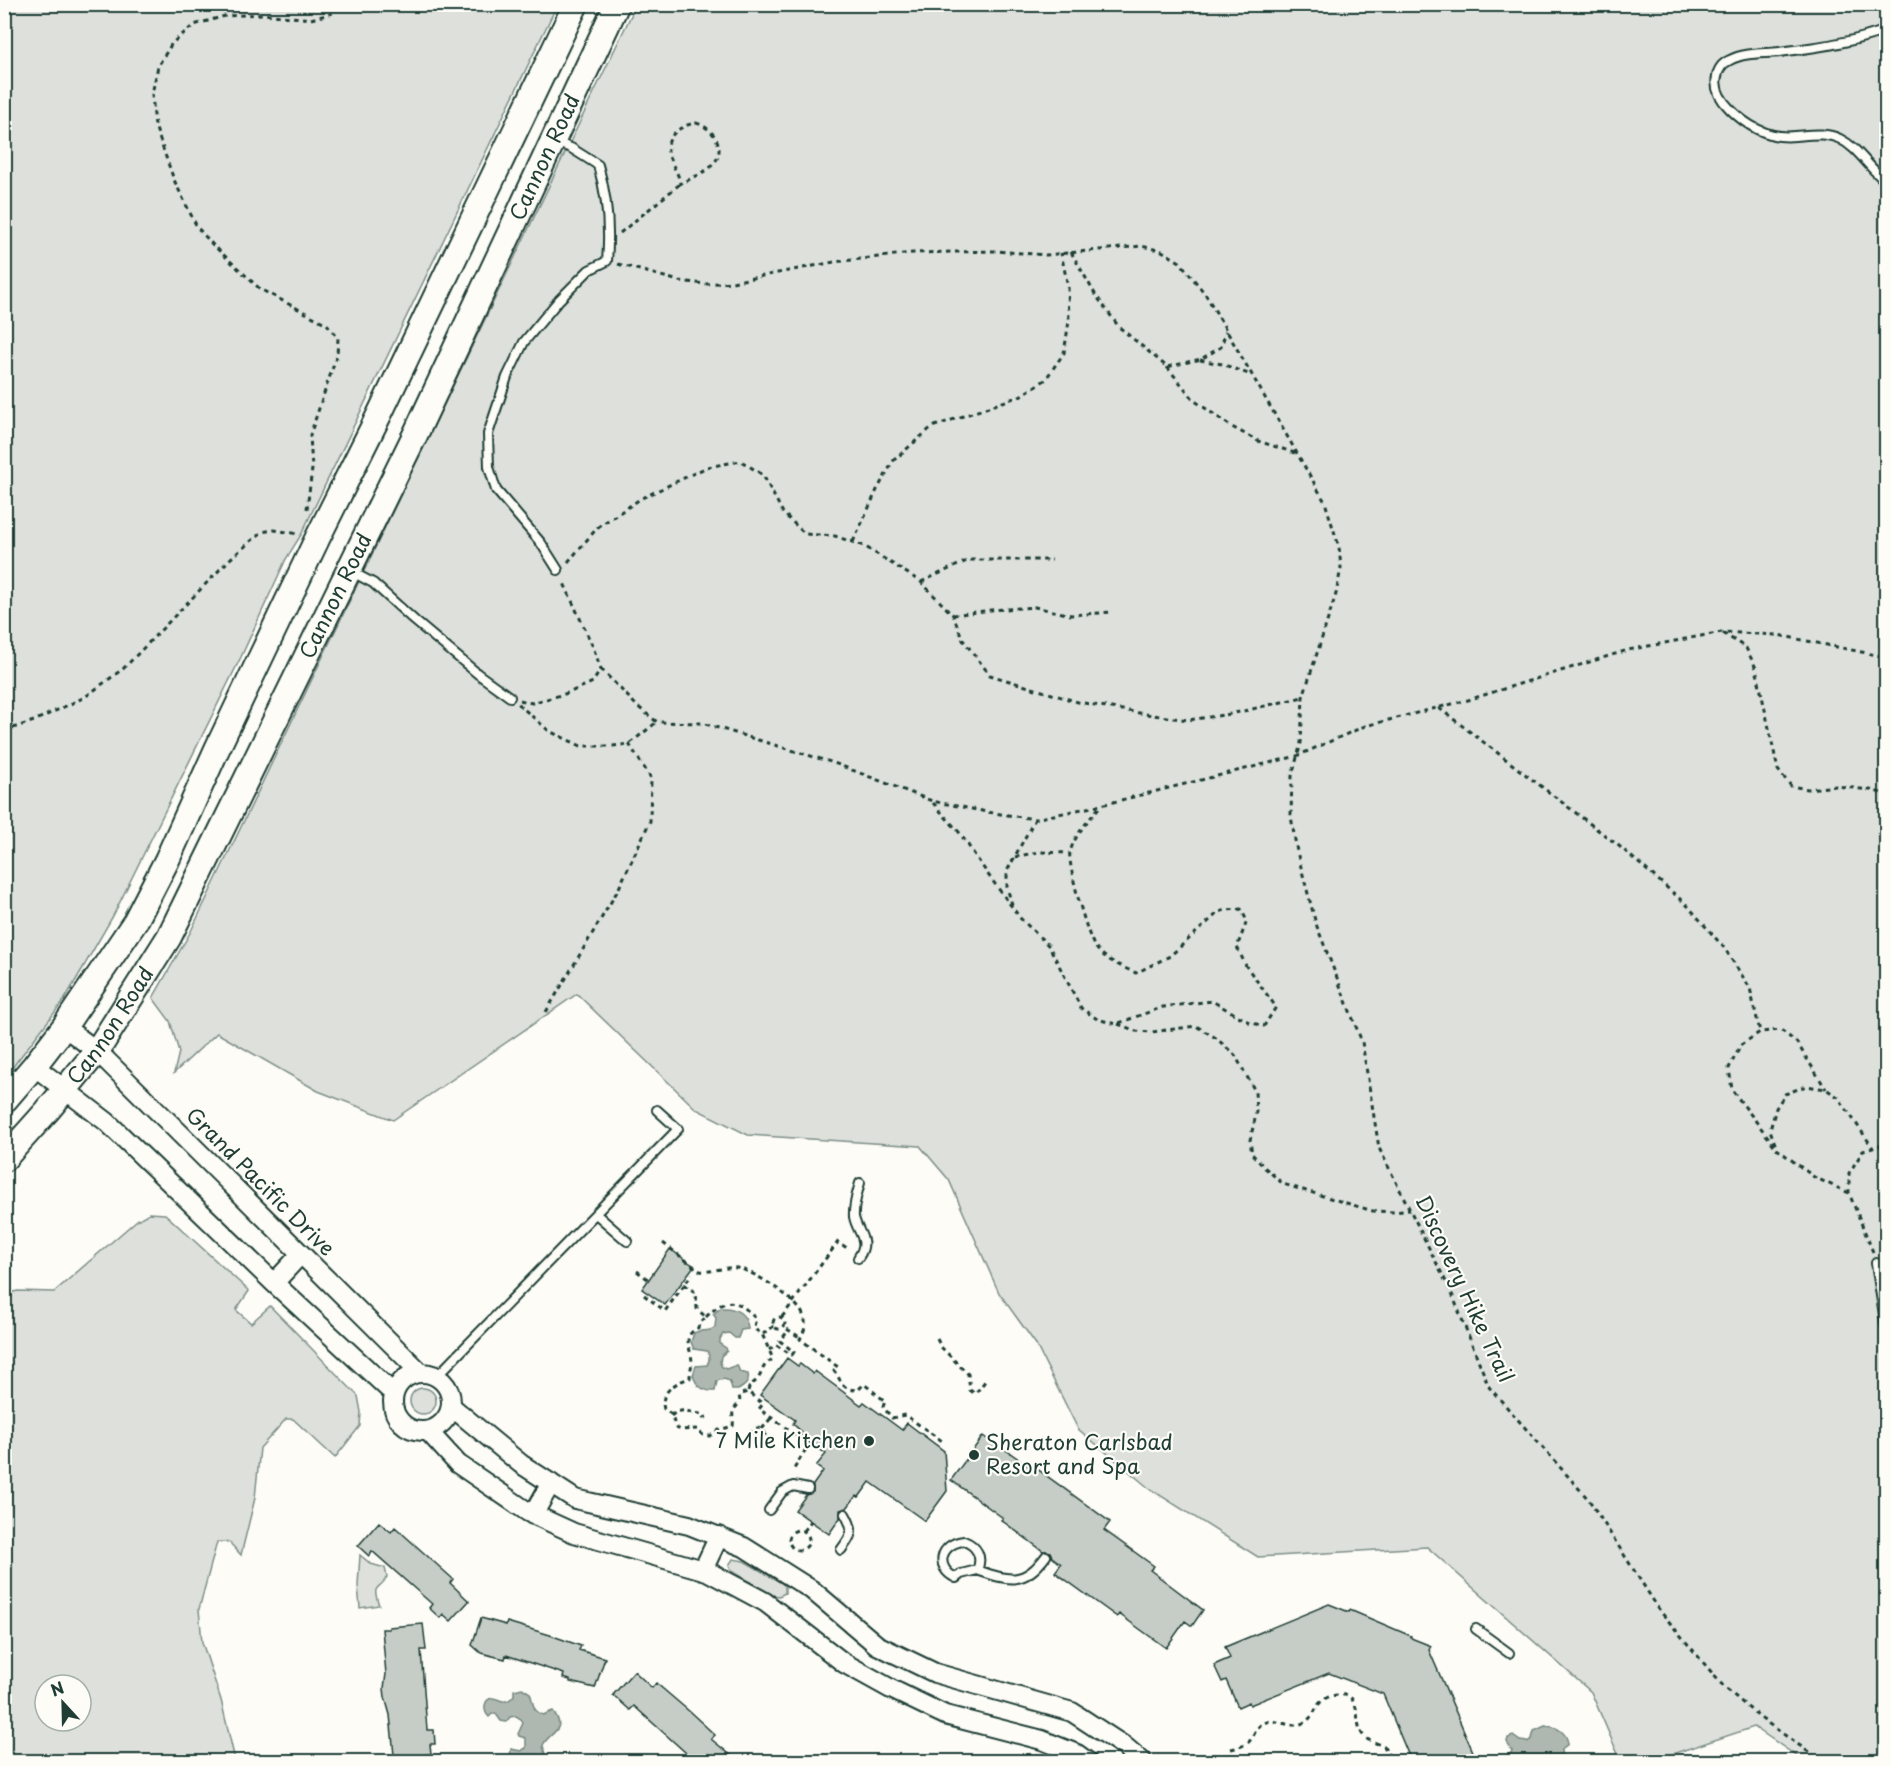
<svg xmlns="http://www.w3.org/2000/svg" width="1891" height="1766" viewBox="0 0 1891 1766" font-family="'Playpen Sans',sans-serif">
<rect width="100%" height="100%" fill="#fdfcf7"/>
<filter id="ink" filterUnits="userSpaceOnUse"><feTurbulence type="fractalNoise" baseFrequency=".0167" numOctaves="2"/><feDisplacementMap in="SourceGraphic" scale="12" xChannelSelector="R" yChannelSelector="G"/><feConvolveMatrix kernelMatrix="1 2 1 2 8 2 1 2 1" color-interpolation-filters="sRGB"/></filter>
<g filter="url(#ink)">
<!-- green -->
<path fill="#dde0db" stroke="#7e8e88" stroke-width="1.5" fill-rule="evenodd" d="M5,4L557,5L301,535L286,559L241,657L113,916L65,999L5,1077V1008L11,985L4,982Z
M636,5H1886V1761H1804L1754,1727L1651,1761H1621L1591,1692L1427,1547L1258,1557L1150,1489L1078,1429L1035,1343L999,1293L949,1180L920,1146L748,1135L696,1109L577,994L393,1120L318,1091L217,1033L174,1073L179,1052L170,1021L153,998L191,931Z
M149,1213L165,1214L249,1291L236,1310L251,1323L270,1306L358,1396L361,1412L360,1426L335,1458L293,1419H286L260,1448L255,1498L241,1555L229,1542H217L199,1609L202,1642L221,1700L235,1760L242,1761H5V1294L18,1291L54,1292L137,1220ZM45,1685H81V1721H45Z
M410 1401a13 13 0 1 1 26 0a13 13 0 1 1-26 0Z
M360,1555L371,1564L385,1568L387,1577C379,1592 371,1582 379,1605L360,1608L358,1585Z
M733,1559L744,1561L780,1582L785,1586V1593L779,1596L773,1595L732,1571L729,1565Z"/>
<!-- water -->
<path fill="#aeb8b1" stroke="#75877f" stroke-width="1.5" d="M721,1308C736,1307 747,1314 748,1329L741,1330L738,1338H735L729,1333L723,1334L720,1339V1344L726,1348L727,1351L721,1356L720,1363L722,1367L726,1369L737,1365L740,1372L748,1374C750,1382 745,1386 738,1390H732C731,1380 726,1377 717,1381L715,1391C704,1392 696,1386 693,1375L696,1366L707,1365C710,1360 710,1356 707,1351L694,1349L691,1342L694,1333C701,1329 710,1333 715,1327L716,1318L713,1314Z
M522,1688L530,1693C534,1703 531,1710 543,1715L553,1711C568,1731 550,1731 543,1745L545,1755L552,1761H504L510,1758L511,1749L521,1751L526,1748V1738L519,1736L518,1734L523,1723L521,1719L516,1716L510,1717L506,1722L501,1721L496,1714H492L489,1717C483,1711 483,1699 493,1698C497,1698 501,1702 506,1701C511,1700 512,1698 514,1695V1690Z
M1545,1726C1556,1726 1567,1732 1568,1744L1563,1748L1561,1753L1564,1759L1573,1761H1538L1525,1757L1522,1758L1520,1761H1510L1508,1757L1512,1751L1507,1742L1508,1738L1513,1736L1520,1741L1527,1742L1532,1739L1534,1731Z"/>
<!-- building -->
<path fill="#c6cdc7" stroke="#1f3d34" stroke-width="1.5" d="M670,1249L694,1266L665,1305L642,1289Z
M787,1358L798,1366L800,1364L813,1374L815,1371L861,1405L864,1402L902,1430L907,1423L944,1451L947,1491L925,1521L870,1482L859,1497L856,1496L847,1508L840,1510V1518L829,1534L795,1510L806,1495L813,1492V1485L823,1471L816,1466L826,1454L800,1435L802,1432L793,1424L795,1420L760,1395Z
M983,1436L994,1444L996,1443L1036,1471L1037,1469L1110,1522L1104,1530L1154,1566L1150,1570L1203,1610L1192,1626L1185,1621L1166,1648L1119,1614L1117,1617L1055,1572L1061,1564L1052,1557L1050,1552L1043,1551L1001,1520L1003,1518L951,1480Z
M379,1522L391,1532L395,1527L453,1579L450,1583L469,1601L451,1621L443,1614L440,1618L429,1608L432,1604L372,1551L369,1556L358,1546Z
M1329,1604L1349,1612L1350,1610L1411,1636V1638L1431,1646L1429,1650L1477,1761H1411L1383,1694L1329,1673L1250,1705L1249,1702L1238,1707L1226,1680L1222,1682L1214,1665L1230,1658L1225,1647Z
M481,1618L506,1625L507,1622L550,1635L581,1646L579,1650L605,1658L595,1688L570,1682V1680L563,1678L564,1674L506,1655L505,1659L481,1653L472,1645Z
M423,1624L426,1650H421L427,1730H434L435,1744H430L431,1754L402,1757V1755H394L390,1715L385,1697L384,1688L386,1674L382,1629H389V1627Z
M634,1671L652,1688L656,1683L690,1712L715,1735L711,1739L738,1761H695L634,1706L630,1710L613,1695Z"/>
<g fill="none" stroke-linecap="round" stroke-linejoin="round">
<!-- service casing -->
<g stroke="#1f3d34" stroke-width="12">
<path id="service" d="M1886,30C1852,43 1816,47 1780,52C1764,54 1745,52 1730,60C1723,63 1718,69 1717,77C1714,89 1721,100 1730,109C1747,126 1769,139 1795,136C1809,135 1826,132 1840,139C1859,148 1869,169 1886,181
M555,142L571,148L598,165C607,196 610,228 607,261L589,270L559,300L524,342L507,377L488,434L489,467L496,490L541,543L558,570
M350,571L373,583L415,621L478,674L510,697
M596,1214L627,1241
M858,1258C871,1240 857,1233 854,1217C853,1206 857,1194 860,1183
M1876,1263L1886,1328
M437,1376L678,1129L657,1110
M769,1510L782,1492L793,1486L808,1489
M964,1541C977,1546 983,1557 977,1570L961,1574L956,1578C934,1568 940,1543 964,1541Z
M841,1550C852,1535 855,1531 845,1514
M977,1570C1009,1581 1024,1586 1046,1556
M1476,1629L1509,1653"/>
</g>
<!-- tertiary casing -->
<g stroke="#1f3d34" stroke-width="22">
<path id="tertiary" d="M64,1027L97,1051L420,1372
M34,1066L107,1122L274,1283L394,1394
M274,1283L300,1255
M393 1402a29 29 0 1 1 58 0a29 29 0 1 1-58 0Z
M452,1407L521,1464L575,1499L689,1525L744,1547L812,1590L877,1645L935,1673L1072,1712L1124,1746L1143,1762
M428,1431L458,1464L528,1512L574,1533L707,1571L765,1602L844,1663L891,1689L945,1715L1042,1740L1077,1754L1088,1762
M533,1515L551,1483
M703,1570L719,1536"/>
</g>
<!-- primary casing -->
<g stroke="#1f3d34" stroke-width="28">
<g id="primary">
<path d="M4,1101L34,1066L64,1027L135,922L167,860L217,749L318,537L380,413L576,4"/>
<path id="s1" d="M4,1159L47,1111L97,1051L169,937L416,433L617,4"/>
</g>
</g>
<!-- path -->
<path stroke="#1f3d34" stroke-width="3" stroke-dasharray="4.5 4.5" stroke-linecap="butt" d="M696,123C715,128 729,152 710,167C702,174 690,179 680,184C679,173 672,166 669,156C663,138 679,125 696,123Z
M620,233L680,184
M1071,252L1095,294L1119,327L1167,367L1201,359L1221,347L1226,331
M618,264L679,281L705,284L732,282L834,262L913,253L996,251L1046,255L1142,246L1162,251L1180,262L1206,295L1325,502L1339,547L1341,568L1336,594L1303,697L1301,743L1292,776L1291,816L1297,852L1316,924L1362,1042L1379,1148L1452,1294L1489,1387L1589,1500L1660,1611L1723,1686L1759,1717L1823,1762
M1200,360L1222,364L1251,375
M1167,367L1195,401L1232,427L1258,441L1298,454
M307,509L312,469L310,435L337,355L338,338L327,324L260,289L212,244L197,227L174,180L155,126L152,94L158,66L172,43L194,25L225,16L263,14L311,19L333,13L342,4
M853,542L877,490L894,460L932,427L1020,396L1045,380L1064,353L1069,321L1068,287L1061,253
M568,562L598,527L640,499L707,467L741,461L763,475L783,513L805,534L835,536L864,546L921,582L953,615L963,640L990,675L1078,702L1139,713L1188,720L1231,714L1303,697
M921,582L969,560H1052
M953,615L991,610L1035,607L1071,615L1113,612
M1723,633L1746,648L1756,668L1778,770L1791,786L1808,789L1836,786L1870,790L1886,794
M601,669L637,706L657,722L702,723L834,763L932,801L987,812L1035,819L1101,805L1297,756L1365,726L1468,700L1628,650L1722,632L1778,635L1886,657
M520,700L532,703L568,693L593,682L601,669L593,647L563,581
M518,704L549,731L581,746H613L629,744L657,722
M1439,708L1619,846L1687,905L1725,949L1750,988L1760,1032
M4,731L34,721L85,697L124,668L231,558L262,532L274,530L299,534
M933,803L959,832L989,876L1021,919L1049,946L1081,1008L1097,1019L1116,1024L1163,1007L1212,1001L1249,1022L1264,1026L1276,1007L1246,966L1237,947L1247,921L1241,909L1226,910L1219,912L1170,956L1136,973C1122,967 1103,959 1094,945C1087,935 1067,862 1070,852C1075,834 1090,819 1101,805
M1015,857L1038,852L1069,853
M1012,905L1007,887V871L1035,819
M546,1012L618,890L650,821L651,778L629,744
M1118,1024L1136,1031L1152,1032L1196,1026L1216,1038L1235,1055L1255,1091L1256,1115L1250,1140L1252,1154L1264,1167L1283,1184L1373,1211L1395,1212L1410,1210
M1774,1145L1732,1090L1729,1068L1741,1045L1760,1032L1781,1030L1797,1043L1826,1089
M1849,1193L1814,1177L1777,1149L1770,1130L1776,1108L1785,1094L1806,1086L1826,1089L1838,1097L1873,1148
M663,1243L700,1271C712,1273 724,1266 737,1268C754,1271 799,1300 804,1317C807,1326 804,1331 800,1339L838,1367L834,1371C843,1382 841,1390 858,1390L864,1384L885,1401L883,1407L892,1418L905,1415L945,1443
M1873,1252L1849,1193V1173L1863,1151L1886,1144
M637,1271L649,1280
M684,1284L696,1293L697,1309L706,1317L699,1324L698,1328C680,1337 692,1348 692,1363C691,1368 690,1373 690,1378C676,1382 659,1392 664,1409L671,1414L676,1428L681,1430L697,1429L703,1435L710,1436L719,1430L733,1426C734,1421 732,1417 733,1412C735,1405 742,1405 739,1396L741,1394L748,1392L763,1404L759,1409L809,1444L794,1469
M644,1295L665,1311L692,1274
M773 1323a6 6 0 1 1 12 0a6 6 0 1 1-12 0Z
M706,1317C726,1297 736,1297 756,1319L754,1326L756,1330L762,1334L773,1359C760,1367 764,1371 757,1380C752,1385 749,1384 748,1392
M782,1317L838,1242L847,1248
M787,1329L801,1338
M763,1334L774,1326
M937,1339L941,1347L968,1374L970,1390L975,1394L986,1380
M769,1350L776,1345L792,1355L794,1352L780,1341L789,1330
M671,1416C682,1406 689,1413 701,1414L703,1418L707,1417
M751 1435a7 7 0 1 1 14 0a7 7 0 1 1-14 0Z
M762,1429L771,1418
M789 1540a10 10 0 1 1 20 0a10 10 0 1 1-20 0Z
M804,1531L811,1521
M1231,1749C1239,1747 1247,1746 1251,1739C1255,1734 1256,1728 1262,1724C1276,1716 1289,1730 1303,1723C1320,1715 1312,1698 1337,1695C1341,1695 1346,1694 1350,1697C1362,1709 1353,1729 1367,1739C1372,1742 1379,1744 1384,1746L1392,1762"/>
<!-- service -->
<use href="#service" stroke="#fdfcf7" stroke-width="8"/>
<!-- tertiary -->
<use href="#tertiary" stroke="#fdfcf7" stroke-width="18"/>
<!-- primary -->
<use href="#primary" stroke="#fdfcf7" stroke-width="24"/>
</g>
</g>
<!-- markers -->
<g fill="#1f3d34" stroke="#fdfcf7" stroke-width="2">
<circle cx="869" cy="1441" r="6"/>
<circle cx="974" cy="1455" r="6"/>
</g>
<g text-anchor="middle" stroke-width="4.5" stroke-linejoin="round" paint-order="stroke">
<!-- street labels -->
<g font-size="21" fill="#1f3d34" stroke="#fdfcf7">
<text dy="7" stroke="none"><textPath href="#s1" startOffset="1143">Cannon Road</textPath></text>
<text dy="7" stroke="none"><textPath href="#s1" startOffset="657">Cannon Road</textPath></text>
<text dy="7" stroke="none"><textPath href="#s1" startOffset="171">Cannon Road</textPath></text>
<text transform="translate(260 1182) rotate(45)" y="7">Grand Pacific Drive</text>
<text transform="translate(1464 1289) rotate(65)" y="7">Discovery Hike Trail</text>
</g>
<!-- poi labels -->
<g font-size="21" fill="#1f3d34" stroke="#fdfcf7" text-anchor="end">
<text x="857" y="1448">7 Mile Kitchen</text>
<text x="986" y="1450" text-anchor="start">Sheraton Carlsbad<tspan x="986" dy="24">Resort and Spa</tspan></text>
</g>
</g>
<!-- margin -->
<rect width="1891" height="1766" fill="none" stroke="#fdfcf7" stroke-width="24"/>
<rect x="12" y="12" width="1867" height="1742" fill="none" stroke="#1f3d34" stroke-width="2" filter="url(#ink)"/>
<!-- north arrow -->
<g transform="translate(63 1703) rotate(338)"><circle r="28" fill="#fdfcf7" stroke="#a4b0a9" stroke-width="1.5"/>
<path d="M0-4.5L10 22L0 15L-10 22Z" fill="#1f3d34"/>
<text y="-9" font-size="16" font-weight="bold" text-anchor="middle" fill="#1f3d34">N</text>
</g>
</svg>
